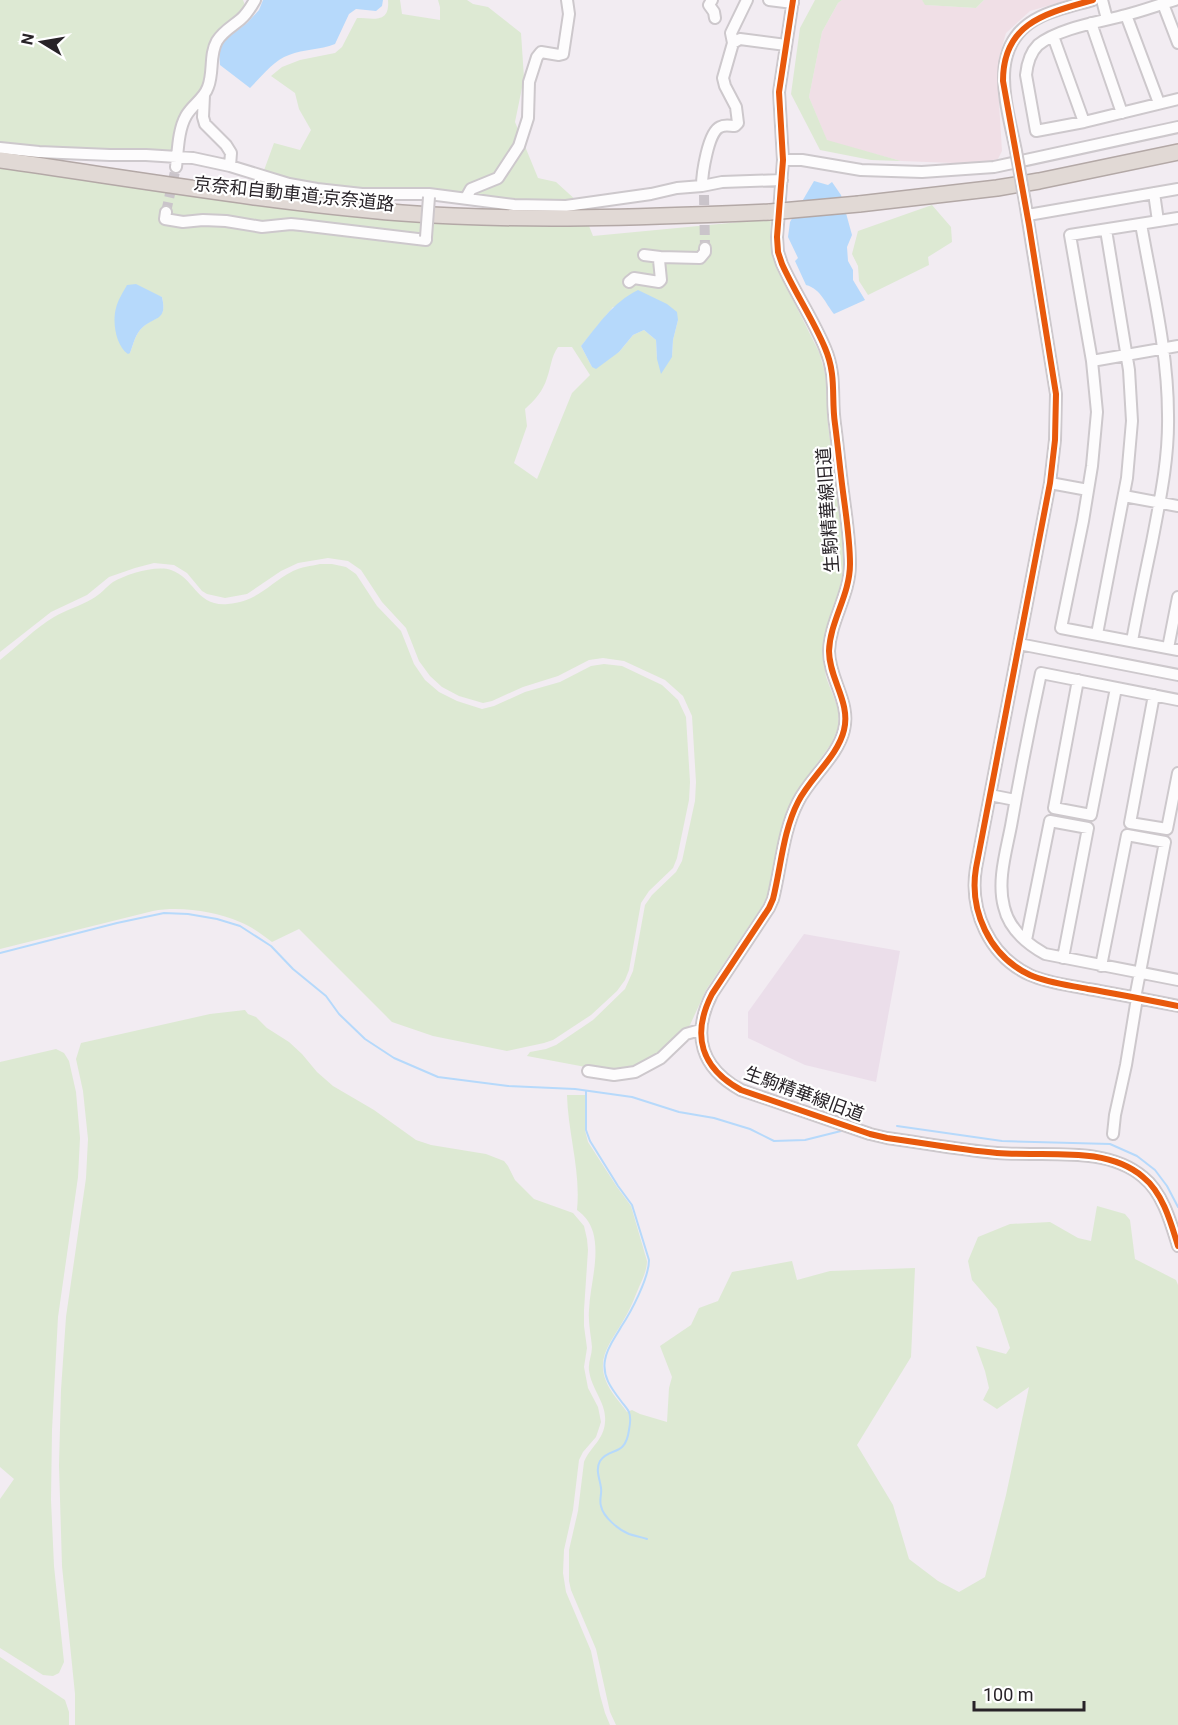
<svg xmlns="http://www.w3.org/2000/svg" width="1178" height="1725" viewBox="0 0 1178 1725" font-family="Roboto,'Noto Sans JP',sans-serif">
<rect width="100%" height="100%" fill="#f2ecf2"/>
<!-- built -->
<path fill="#ebdeea" d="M804,934L900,951L876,1082L805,1065L748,1038V1012Z"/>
<!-- education -->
<path fill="#f0dfe6" d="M842,0H922L926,5L976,8L984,0H1068L1030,11L1006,33L999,57L998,87L1002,151L998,159L979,164L901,161L827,141L809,97L822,32L838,3Z"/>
<!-- green -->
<path fill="#dde9d3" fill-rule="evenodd" d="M0,0H243L246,8L219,33L206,85L172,154L110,152L0,144Z
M388,0H400L402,14L440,20V7L438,0H467L473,4L488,7L521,33L524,78L515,122L538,178L556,182L578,202L542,203L362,191L317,186L263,173L274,143L300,150L311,130L299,109L295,93L271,76L282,67L300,60L335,53L342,47L357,18C373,18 390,24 388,0Z
M815,0H842L838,3L822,32L809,97L827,140L901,161L871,160L820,150L791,94L800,28Z
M922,0H984L976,8L925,5Z
M0,168C134,187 267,211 402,220C465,225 527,226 589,226L593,236L771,219C770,236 771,250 776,266L819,352L826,377L828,425L841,520L844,564L840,588L823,641V654L826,677L839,711L838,728L831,744L797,791L786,812L767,896L763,905L706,990L690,1025L657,1057L631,1069L607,1071L527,1056L530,1052L546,1049L556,1045L593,1020L625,989L633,971L645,905L652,895L676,872L682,861L695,801L696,782L692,716L683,696L665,680L624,661L603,658L589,660L558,676L523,687L492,701L483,703L459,696L442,687L430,676L419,661L406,628L382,602L361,570L348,561L328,558L298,563L281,571L247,594L225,598L207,594L202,591L187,573L174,565L154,563L135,568L109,577L87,595L51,612L0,652ZM127,285L162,297C168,322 153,315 140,330C135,336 133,345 130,353ZM613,307L678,320L673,340L672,357L657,359L656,340L644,330L633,335L619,352L592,367L581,346ZM558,347H572L590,375L572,393L537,479L514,463L527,426L525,409C535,400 543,391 547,378C551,367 551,357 558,347Z
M932,205L951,227L952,242L928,257L929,265L868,295L859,281L858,266L852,254L858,231Z
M320,564H332L346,567L356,574L377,606L401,631L414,664L425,680L439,692L457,701L482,709L494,706L525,692L560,682L591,666L604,664L622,666L662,685L678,700L686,717L690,782L689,800L677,858L673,868L649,891L641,903L629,970L625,980L617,991L591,1015L553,1040L544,1043L507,1051L433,1036L392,1022L299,929L272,942C262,935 251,926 240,922C214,911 180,906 153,911L0,949V660C18,646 35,628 54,617C66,610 80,606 92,599C100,595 106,587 113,582C127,574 156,565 171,570C195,578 196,607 228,604C259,601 268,584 293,571C301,567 311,566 320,564Z
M245,1010L248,1014L256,1017L267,1028L289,1042L302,1054L317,1072L333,1086L374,1110L416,1140L431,1145L486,1154L504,1161L508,1166L515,1180L534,1199L573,1213L584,1226L587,1239L588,1250L584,1310V1326L587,1348L584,1367L588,1388L598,1407L601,1422L596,1437L583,1452L579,1460L573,1510L564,1550L563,1573L566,1592L591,1651L600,1695L605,1713L610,1725H75V1694L62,1566L59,1465L61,1390L66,1317L86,1178L88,1139L83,1091L76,1059L81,1043L210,1014Z
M56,1049L64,1053L69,1061L76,1092L80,1138L78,1177L58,1317L52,1430L51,1500L54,1566L64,1662L59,1673L53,1676L43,1675L0,1648V1499L14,1479L0,1467V1062Z
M567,1095H585V1130L588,1142L617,1187L631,1206L647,1261C647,1270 643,1278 639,1287C634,1299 630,1310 623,1321C612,1341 596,1357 606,1381C610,1392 620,1402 627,1412L632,1410L640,1414L667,1422L669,1388L672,1377L660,1346L691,1325L699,1308L718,1301L732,1272L792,1261L797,1280L830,1271L915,1268L911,1357L857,1445L893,1505L909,1559L938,1581L959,1592L985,1577L1006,1495L1029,1387L997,1409L983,1400L989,1388L985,1371L976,1346L1006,1354L1010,1348L997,1309L972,1280L968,1261L978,1237L1010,1224L1050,1222L1078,1238L1091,1241L1097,1206L1125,1214L1130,1220L1135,1259L1176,1280L1178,1285V1725H616L610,1712L596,1649L571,1590L569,1581V1550L578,1511L584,1462C590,1447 604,1440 605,1422C607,1403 591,1389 589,1370C588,1362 592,1355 592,1347C591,1335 588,1323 589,1310C590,1285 600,1257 593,1232C590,1222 585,1216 577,1210C581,1171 568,1134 567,1095Z
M0,1657L65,1700L69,1712V1725H0Z"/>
<!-- water -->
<path fill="#b6d9fb" d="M263,0H383L382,6L376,11L356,9L349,14L335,44C320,50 304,49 289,55C274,60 261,77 250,88L220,65L219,51L225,40L247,23L259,10Z
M814,181L828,185L832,182L841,195L852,235L847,247L848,261L853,270V280L865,300L834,314C825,303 821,289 806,285L795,261L798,258L788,237L790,222Z
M136,284L162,297C168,323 153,315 140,330C135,336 133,345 130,353L128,354C116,346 112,322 116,308C118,300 123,292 127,285Z
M638,290L667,304L677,312L678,320L673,340L672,357L661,374L657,359L656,340L644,330L633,335L619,352L596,369L592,367L581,346C599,324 612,303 638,290Z"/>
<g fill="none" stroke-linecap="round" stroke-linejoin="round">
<!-- stream -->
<path stroke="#b6d9fb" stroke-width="2" d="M0,953L117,923L164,913L188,914L217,919L240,926L271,946L293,969L326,996L339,1014L365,1039L394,1058L438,1077L508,1086L575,1089L632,1097L679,1112L714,1118L750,1129L774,1141L805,1140L841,1131
M586,1092V1130L590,1141L618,1186L632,1205L649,1260C649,1278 631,1312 621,1327C615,1338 607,1347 605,1360C602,1376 611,1388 621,1401C623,1404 627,1408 629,1412C631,1417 630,1425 629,1430C625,1458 610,1446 600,1461C595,1470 600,1479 601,1488C602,1494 599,1500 601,1506C603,1517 619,1530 629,1534C635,1536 641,1537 647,1539
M897,1126L1002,1141L1110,1144L1137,1156L1155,1170L1167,1186L1178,1207"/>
<!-- minor-tunnel -->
<path stroke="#cac4ca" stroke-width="10" stroke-dasharray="10 5" stroke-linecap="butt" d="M704,195L705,248
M166,212L176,167"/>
<!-- minor casing -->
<g stroke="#cdc8cc" stroke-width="14">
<path id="minor" d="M712,0L709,5L714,12L715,18
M769,0L793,3
M793,0L779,92L783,160L777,237L778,252L782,264C795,293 813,319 825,348C837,376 831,397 835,424C838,447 840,469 843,492C846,515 850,540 850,564C850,595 830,621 829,651C829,679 851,702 844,730C838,756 810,778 798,802C783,831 781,867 773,899L769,908L712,994C691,1035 701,1068 741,1090L870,1134L887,1138C924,1143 960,1150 997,1153C1043,1157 1106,1145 1143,1177C1163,1193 1171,1223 1178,1246
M1102,0L1107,19
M1175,0C1158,5 1142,11 1126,15C1100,22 1059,28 1038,45C1030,53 1027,65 1026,75L1036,131L1084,122L1178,99
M1163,4L1178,43
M1126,15L1159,103
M1091,23L1122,113
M1053,36L1084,122
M733,43L740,39L786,45
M204,95L203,117L205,124L226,145L231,153L230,166
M0,148L39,152L110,155H146L193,158L230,166L289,184L317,189L362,194H429L514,205L566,206L651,194L677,188L702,186L722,182L782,180
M1016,151C1007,105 985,44 1040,17C1056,9 1076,5 1093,0
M783,160H802L861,170L922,172L994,167L1178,127
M176,167C178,151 178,130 186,116C192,105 204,99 208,87C214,72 209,55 217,41C223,31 233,26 241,19C247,14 251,7 255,0
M702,186C702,174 708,132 720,127C725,124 730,126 735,126L738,123L736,107L725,86L723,78L733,43L731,33L747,0
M1154,193L1158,221
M466,198L471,189L498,178L519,146L528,118L529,82L537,57L541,52L559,55L563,54L569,14L567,0
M1025,202L1056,394L1055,440L1050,483L976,868C969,910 989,956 1030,975C1048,983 1068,985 1088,989C1118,994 1148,1000 1178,1006
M166,212L165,219L183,222L203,220L226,221L262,227L291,224L301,225L426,240V237
M1028,215L1178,189
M1178,218L1070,235L1092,361L1097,412L1092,466L1083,521L1061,628L1178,650
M644,255L660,257
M629,282L634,278L659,282L661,280L659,260L660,257L700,258L705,252V248
M1092,361L1178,346
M1050,483L1088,490
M1124,496L1178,506
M1097,634L1127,478L1132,421L1129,370L1106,230
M1132,641C1138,608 1145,575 1152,542C1160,500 1169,458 1168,415C1168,351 1152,287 1141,224
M1019,644L1178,675
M1168,648L1178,597
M1078,680L1054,808L1091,815L1116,688
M1154,695L1130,823L1167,829L1178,773
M1178,700L1041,673C1030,724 1020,775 1011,826C1006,852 997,881 1004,907C1009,929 1027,944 1045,954L1178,980
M990,795L1015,800
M1026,940L1050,821L1088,828L1063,958
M1101,966L1127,835L1165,842L1135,998
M588,1071L614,1075L635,1072L661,1058L686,1034L700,1030
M1113,1134L1115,1115L1126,1065L1137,998"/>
</g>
<!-- highway casing -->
<g stroke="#b3a8a6" stroke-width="18">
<path id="highway" d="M0,160C134,179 267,202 402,213C524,222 647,217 770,212
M859,204L997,188L1039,181L1178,152"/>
</g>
<!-- minor -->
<use href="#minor" stroke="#fdfcfd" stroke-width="10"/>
<!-- highway -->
<use href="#highway" stroke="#e1d9d5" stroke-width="15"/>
<!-- minor-bridge casing -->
<g stroke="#cdc8cc" stroke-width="14" stroke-linecap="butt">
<path id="minor-bridge" d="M1016,151L1025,202
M426,237L429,197"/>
</g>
<!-- highway-bridge casing -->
<g stroke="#b3a8a6" stroke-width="18" stroke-linecap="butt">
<path id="highway-bridge" d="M770,212L859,204"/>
</g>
<!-- minor-bridge -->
<use href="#minor-bridge" stroke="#fdfcfd" stroke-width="10"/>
<!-- highway-bridge -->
<use href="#highway-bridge" stroke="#e1d9d5" stroke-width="15"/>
<!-- cycleway casing -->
<g stroke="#fff" stroke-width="10">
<path id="cycleway" d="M793,0L779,92L783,160L777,237L778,252L782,264C795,293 813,319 825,348C837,376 831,397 835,424C838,447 840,469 843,492C846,515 850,540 850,564C850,595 830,621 829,651C829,679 851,702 844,730C838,756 810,778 798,802C783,831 781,867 773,899L769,908L712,994C691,1035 701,1068 741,1090L870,1134L887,1138C924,1143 960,1150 997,1153C1043,1157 1106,1145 1143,1177C1163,1193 1171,1223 1178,1246
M1093,0C1047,13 1003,22 1003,81L1029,225L1056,394L1055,440L1050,483L976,868C969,910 989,956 1030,975C1048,983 1068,985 1088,989C1118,994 1148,1000 1178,1006"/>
</g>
<!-- cycleway -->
<use href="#cycleway" stroke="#e8590c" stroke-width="6"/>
</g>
<g text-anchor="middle" stroke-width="4.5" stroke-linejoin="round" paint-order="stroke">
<!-- street labels -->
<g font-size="18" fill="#282328" stroke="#fff">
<text transform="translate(294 194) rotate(6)" y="6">京奈和自動車道;京奈道路</text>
<text transform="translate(828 510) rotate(-94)" y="6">生駒精華線旧道</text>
<text transform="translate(804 1094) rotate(20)" y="6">生駒精華線旧道</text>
</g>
</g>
<!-- north arrow -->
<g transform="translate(42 42) rotate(281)" stroke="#ffffff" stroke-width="4.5" paint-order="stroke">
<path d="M0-4.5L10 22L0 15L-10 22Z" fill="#282328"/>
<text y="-9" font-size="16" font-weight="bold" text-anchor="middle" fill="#282328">N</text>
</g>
<!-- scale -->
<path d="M974 1701v9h110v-9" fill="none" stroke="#282328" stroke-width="3"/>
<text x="983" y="1701" font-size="18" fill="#282328" stroke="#ffffff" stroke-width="4.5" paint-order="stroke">100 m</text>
</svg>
